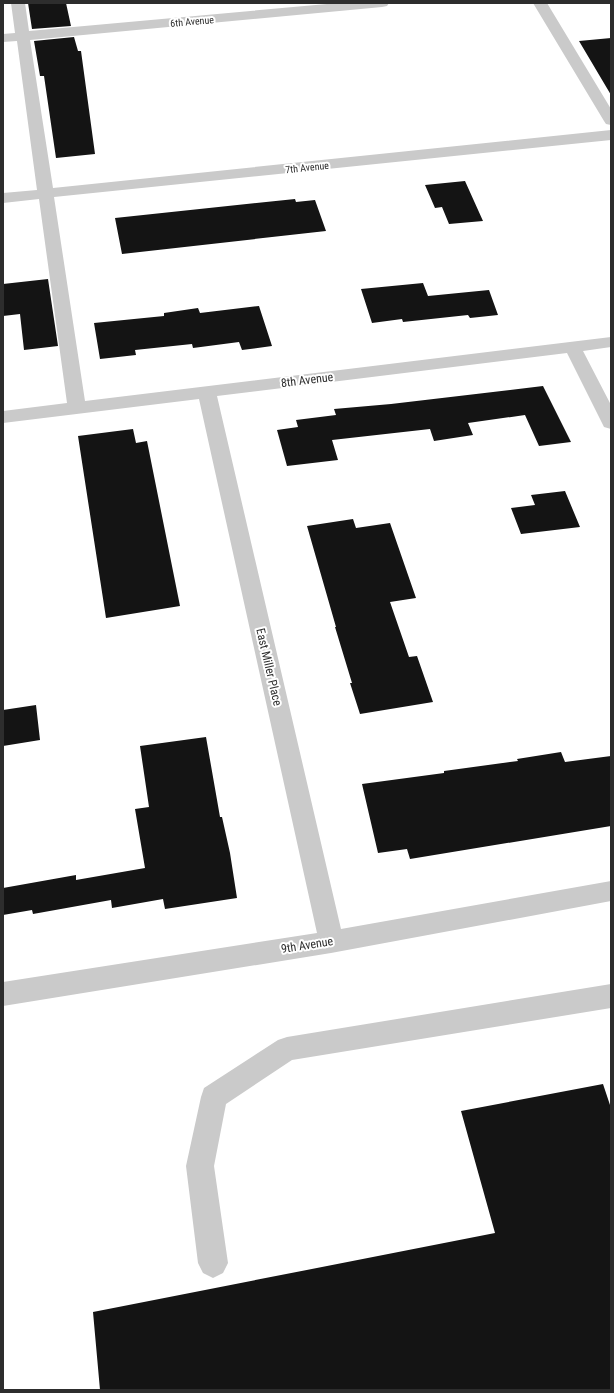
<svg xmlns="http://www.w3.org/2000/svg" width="614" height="1393" viewBox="0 0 614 1393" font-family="'Roboto Condensed',sans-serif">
<rect width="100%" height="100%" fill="#fff"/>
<!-- building -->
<path fill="#141414" d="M28,3H66L71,26L32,29Z
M74,37L78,51H81L95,154L56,158L44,76H40L34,41Z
M611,38V95L579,41Z
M465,181L483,221L449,224L442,207L435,208L425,185Z
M295,199L296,202L315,200L326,231L122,254L115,218Z
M48,279L58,346L24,350L20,314L3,316V284Z
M423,283L428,296L489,290L498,315L470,318L468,315L403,322L402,319L372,323L361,289Z
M259,306L272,346L242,350L239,342L193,348L192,344L135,350L136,355L100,359L94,323L164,316V313L198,308L200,313Z
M543,386L571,442L539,446L525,415L468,423L473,435L434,441L430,429L332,440L338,460L287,466L277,430L298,427L296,420L336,415L334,409L391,404Z
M133,429L136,443L147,441L180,606L106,618L78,436Z
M565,491L580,527L521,534L511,508L535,505L531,495Z
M353,519L356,528L390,523L416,598L390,602L409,657L417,656L433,702L360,714L350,683H352L335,627H336L307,526Z
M36,705L40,740L3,746V710Z
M206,737L220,817H222L230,853L237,898L165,909L163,899L112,908L111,900L33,914L32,910L3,915V888L76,875V880L145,868L135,809L149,807L140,746Z
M561,752L565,762L611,756V826L410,859L407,849L378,853L362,784L444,773V771L518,761L517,759Z
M603,1084L611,1108V1390H100L93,1312L495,1233L461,1111Z"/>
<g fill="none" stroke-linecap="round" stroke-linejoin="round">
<!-- minor -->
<path fill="#cacaca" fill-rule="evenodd" d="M11,3H25L29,31L338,3H389L387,6L382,7L30,40L53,188L611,130V140L54,197L85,401L611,337V347L583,351L611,405V429L604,427L567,353L217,396L341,929L611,881V901L331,953L3,1006V982L317,933L199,399L3,423V411L67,403L39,199L3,203V193L37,190L17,41L3,42V34L15,33Z
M533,3H547L611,109V125L606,124L604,121Z
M611,984V1008L292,1060L226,1104L214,1166L228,1263L223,1273L213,1278L203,1273L198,1263L186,1166L201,1097L204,1088L278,1040L287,1037Z"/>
</g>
<g text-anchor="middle" stroke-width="4" stroke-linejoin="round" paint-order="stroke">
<!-- far-street labels -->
<g font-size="10" fill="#2d2d2d" stroke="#fff">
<text transform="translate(192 21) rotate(-5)" y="4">6th Avenue</text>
<text transform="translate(307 167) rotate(-6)" y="4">7th Avenue</text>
</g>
<!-- street labels -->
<g font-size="12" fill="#2d2d2d" stroke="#fff">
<text transform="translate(307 380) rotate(-7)" y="4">8th Avenue</text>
<text transform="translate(269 667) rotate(77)" y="4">East Miller Place</text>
<text transform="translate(307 945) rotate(-9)" y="4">9th Avenue</text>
</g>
</g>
<!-- border -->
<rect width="614" height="1393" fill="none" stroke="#2d2d2d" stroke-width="8"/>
</svg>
